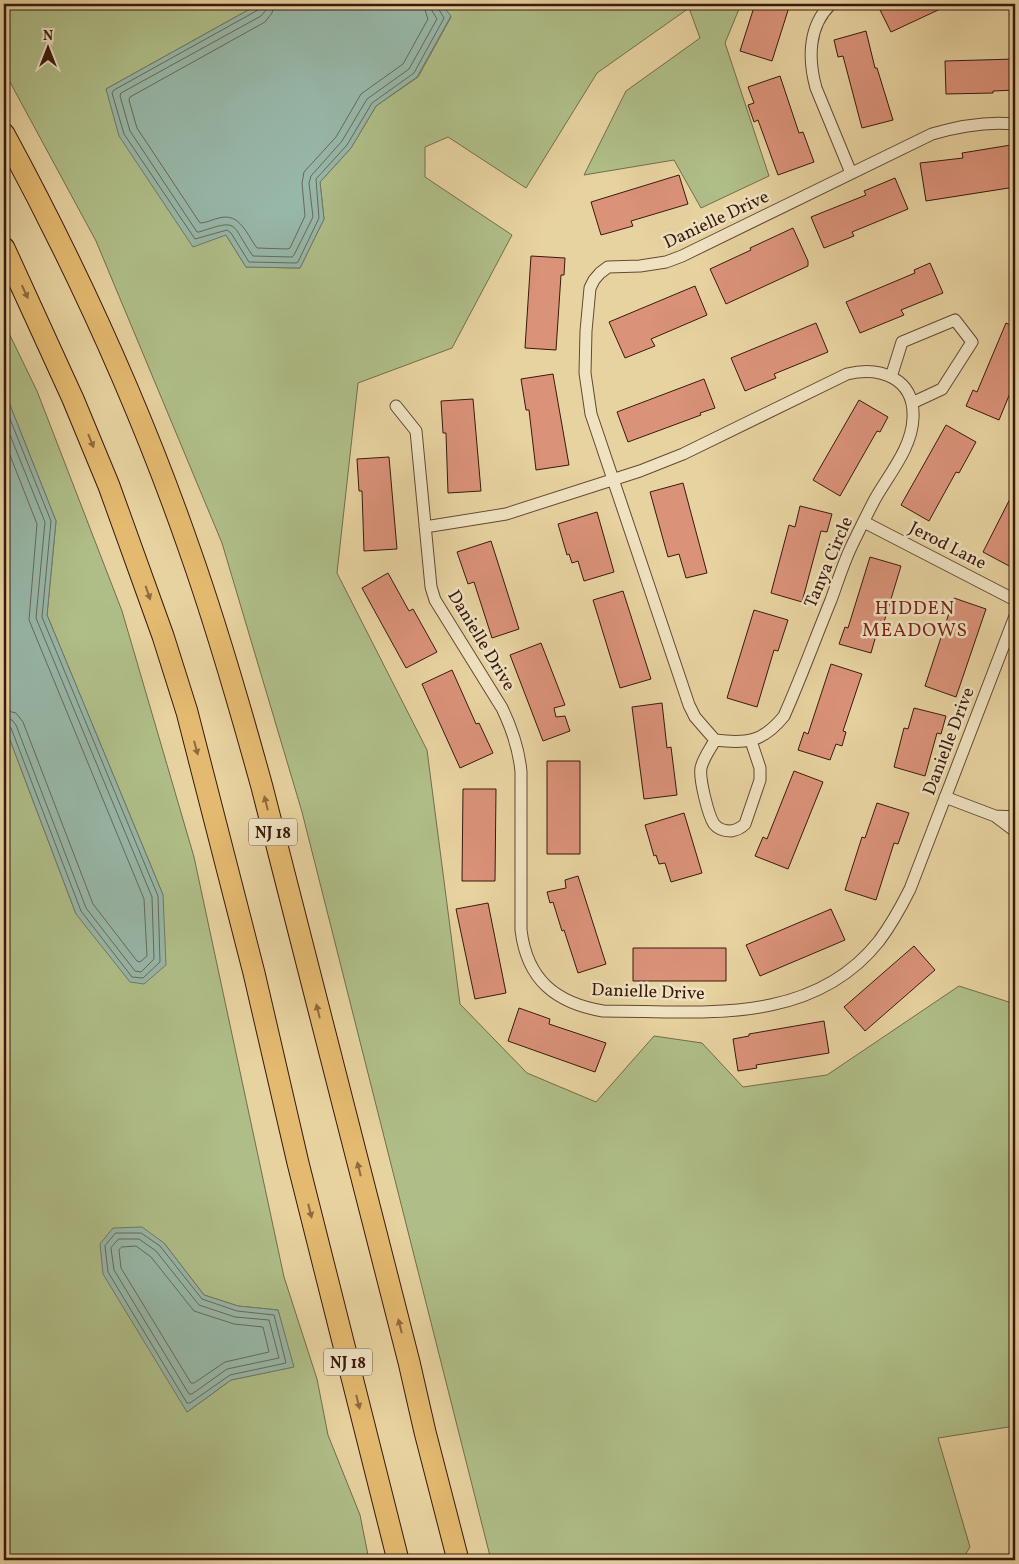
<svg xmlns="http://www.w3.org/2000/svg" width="1019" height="1564" viewBox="0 0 1019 1564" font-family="Vollkorn,serif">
<rect width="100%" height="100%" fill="#e7d3a0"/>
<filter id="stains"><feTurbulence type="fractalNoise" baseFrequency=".004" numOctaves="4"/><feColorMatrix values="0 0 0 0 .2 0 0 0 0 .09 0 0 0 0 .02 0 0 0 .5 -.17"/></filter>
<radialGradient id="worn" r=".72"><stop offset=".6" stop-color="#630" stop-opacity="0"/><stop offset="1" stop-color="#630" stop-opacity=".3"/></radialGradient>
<!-- green -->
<path fill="#afbe88" stroke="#746c4a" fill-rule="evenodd" d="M4,4H259L106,89L226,235L246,267L300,268L324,219L320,182L351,148L376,106L418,77L451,17L441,4H741L725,43L769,176L701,208L674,160L584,175L626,91L700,38L689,8L597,73L526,188L448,137L425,147V177L512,235L452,348L358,383L337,573L427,750L460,1004L527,1073L596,1102L654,1036L702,1043L743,1087L827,1075L959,986L1015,1004V1426L938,1438L970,1547L962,1560H491L302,812L222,543L96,241L4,71Z
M4,323L37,391L122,611L194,857L284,1277L317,1379L328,1435L360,1515L369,1560H4V724L76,914L163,895L47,615L56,521L4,390ZM164,1243L204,1295L238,1306L278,1310L293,1367L231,1380L187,1412Z"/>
<!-- water -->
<path fill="#97b7a8" stroke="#71786a" d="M259,4H441L451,16L417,77L376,106L351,148L320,182L324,219L300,268L246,267L226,235L193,247L119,136L106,89Z
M4,390L56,521L47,615L163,895L166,965L144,984L130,982L76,914L4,724Z
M142,1227L164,1243L204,1295L238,1306L278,1310L294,1367L231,1380L187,1412L103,1274L100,1244L113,1228Z"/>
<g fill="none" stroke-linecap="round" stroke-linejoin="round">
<!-- shore -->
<path stroke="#68685a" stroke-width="1" d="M260,4L258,10L114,90L112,93L124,134L195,239L227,230L231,233L249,262L296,263L298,262L319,218L316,179L347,145L372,103L414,73L444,18L438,8L437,4
M267,4L266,10L261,16L121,93L120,96L130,131L197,232H199C241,218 230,224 253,256L292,257L294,255L313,217L309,183L311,176L342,141L367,99L409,69L437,19L431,9V4
M274,4L272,13L265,22L130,97L129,100L137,128L200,223C207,223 213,219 219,218C240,212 247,235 257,248L287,249L290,248L305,216L302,183L304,172L336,137L361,94L403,64L428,19L423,4
M4,404L51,521L42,617L158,896L160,962L143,978L132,977L81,911L11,728L8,725L4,724
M4,420L45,522L36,618L152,897L154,959L141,972L135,971L86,908L16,725L12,720L4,718
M4,440L37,524L29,620L144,899L147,956L140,962L137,961L93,904L23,722L16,713L4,710
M116,1233H141L160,1246L202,1299L237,1311L274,1315L286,1363L230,1375L190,1403H187L108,1272L105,1246Z
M119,1239H139L156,1251L199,1305L235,1317L269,1320L279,1358L227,1369L192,1394H189L114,1270L111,1248Z
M122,1247L136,1246L151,1257L194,1311L234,1324L263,1327L269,1352L225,1362L194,1383H191L121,1268L119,1250Z"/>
</g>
<!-- building -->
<path fill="#da9279" stroke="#39190d" d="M755,4H790L772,61L740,51Z
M877,4H951L891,32Z
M866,31L875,68H877L893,120L862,128L843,56L838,57L834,40Z
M1015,59V90L993,91V93L946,94L945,61Z
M780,76L799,133L803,132L814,162L778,175L758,120L754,122L748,105L754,103L748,87Z
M1011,145L1015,174V187L926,201L920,163L963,158L962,153Z
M679,175L688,204L631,221L633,226L601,235L591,202Z
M895,178L908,209L852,232L854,236L824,248L811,217L866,195L864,191Z
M793,228L808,261V266L726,304L710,269L751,250L750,248Z
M531,256L565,258L564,275H561L556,350L525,348Z
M930,263L943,293L901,310L904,315L860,333L846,302L915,273L914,270Z
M695,286L707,315L651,339L655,346L625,358L609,322Z
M816,323L828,352L774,374L776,378L745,391L731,358Z
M1006,323L1015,327V381L999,420L966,406L973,390L977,392Z
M553,374L569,465L536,470L529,410H526L521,379Z
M704,379L715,408L700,413L701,415L628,442L617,412Z
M473,399L481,491L448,493L446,433H443L441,401Z
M859,400L888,417L880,432L877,431L840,496L813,480Z
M946,425L976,442L959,473L956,472L929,521L901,505Z
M389,457L397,549L364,551L362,491H359L357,459Z
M683,483L707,573L686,578L679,554L668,557L650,492Z
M1015,489V558L1011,567L983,552Z
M800,506L832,514L827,532L821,531L802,602L771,593L789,525L795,527Z
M597,512L614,572L584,581L578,561L572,563L569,554L567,555L558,524Z
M491,541L519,629L492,638L474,582L468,584L457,552Z
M870,557L901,566L884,622L880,621L871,653L839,644L845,627L848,628Z
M388,573L409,611L413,609L437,652L406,668L362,588Z
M623,591L651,679L620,688L593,600Z
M954,598L986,609L956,697L925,686Z
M754,610L788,620L778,651L774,650L757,707L727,698Z
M541,643L565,705L554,708L556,717L565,716L570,731L543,741L510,655Z
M831,664L862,674L843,731L846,732L842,746L836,744L830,760L798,750L804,732L808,734Z
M452,670L476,724L479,723L493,753L460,768L422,684Z
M662,703L667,748L671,747L677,795L644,799L632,707Z
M914,708L946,716L941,734L937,733L925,776L894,767L904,728L908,729Z
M547,761H580V854H547Z
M794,771L823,782L788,869L755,856L763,837L767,839Z
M463,789H496L495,881H462Z
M877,803L909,813L898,844L894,843L876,900L845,890L862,837L865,838Z
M684,813L702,873L671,882L665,863L659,864L656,855L654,856L645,825Z
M578,876L606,964L578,973L564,930L562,931L553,902L550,903L547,892L566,888L565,880Z
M488,903L506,993L475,999L456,909Z
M831,909L845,940L760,976L746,945Z
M914,946L935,970L865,1031L844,1007Z
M633,948H726V981H633Z
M519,1008L550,1019L549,1024L606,1043L595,1072L508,1041Z
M824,1021L829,1053L756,1065L757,1068L738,1071L733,1039L749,1036V1034Z"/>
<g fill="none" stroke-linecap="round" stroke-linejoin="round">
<!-- street casing -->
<g stroke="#644832" stroke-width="13">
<path id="street" d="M831,4C808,26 808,59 816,88L851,173
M891,377L902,342L955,320L972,342L942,389L912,403
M396,406L416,431L431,587L435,600L502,708C512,729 519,749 521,772V930C527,980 556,1003 603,1011C700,1011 811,1027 879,941C891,925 901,907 910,889L1015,616
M864,522L1015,600
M425,527L506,514L640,471L683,454L847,374C880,366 915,378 913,418C912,448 889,474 875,499C867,514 860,529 853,543C844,561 838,581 831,600C815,639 801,678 784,716C763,742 747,744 715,740L695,717L689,705L591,414L585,373L586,331L590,288L594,280L600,273L608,267L640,266L666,262L682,256L932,134C959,126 987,121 1015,124
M715,740C711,748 703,758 701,768C699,778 708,815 714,824C718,829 725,831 731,831C737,830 741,828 745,824L760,780V768L751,741
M945,797L995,816L1015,817
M995,816L1015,831
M1009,1560L1015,1559"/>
</g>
<!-- highway casing -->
<g stroke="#39190d" stroke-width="23">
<path id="highway" d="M4,134C75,265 140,407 189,548C217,627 240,707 262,787L409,1362L425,1432L458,1560
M4,248L73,399L109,486L163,636L187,712L254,973L298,1163L398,1560"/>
</g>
<!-- street -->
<use href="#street" stroke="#efe2c1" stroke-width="11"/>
<!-- highway -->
<use href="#highway" stroke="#e4ba70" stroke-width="21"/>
</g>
<!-- one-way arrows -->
<defs><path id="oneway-solid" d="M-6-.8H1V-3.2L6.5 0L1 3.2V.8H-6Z" transform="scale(1.25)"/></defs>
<g fill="#8e6a3e">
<use href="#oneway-solid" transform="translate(25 292) rotate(65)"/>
<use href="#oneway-solid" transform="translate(91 441) rotate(68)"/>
<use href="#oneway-solid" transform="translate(148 593) rotate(71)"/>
<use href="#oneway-solid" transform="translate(196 748) rotate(75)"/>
<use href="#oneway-solid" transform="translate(266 803) rotate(-104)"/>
<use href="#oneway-solid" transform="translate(318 1011) rotate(-104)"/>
<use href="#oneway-solid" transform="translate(359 1169) rotate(-104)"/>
<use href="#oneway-solid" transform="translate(310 1211) rotate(76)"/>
<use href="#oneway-solid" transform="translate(400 1326) rotate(-104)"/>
<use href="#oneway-solid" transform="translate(358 1402) rotate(76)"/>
</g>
<g text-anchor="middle" stroke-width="5" stroke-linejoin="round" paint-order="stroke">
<!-- shield labels -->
<g fill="#efe2c1" stroke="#705543" stroke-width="1">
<rect x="249" y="818.5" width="48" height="27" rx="4"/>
<rect x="324" y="1348.5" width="48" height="27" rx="4"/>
</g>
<g font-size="16" font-weight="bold" fill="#39190d">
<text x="273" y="838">NJ 18</text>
<text x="348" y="1368">NJ 18</text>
</g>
<!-- street labels -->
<g font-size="18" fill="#39190d" stroke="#efe2c1">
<text transform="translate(716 219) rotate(-25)" y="6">Danielle Drive</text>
<text transform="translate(948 545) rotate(27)" y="6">Jerod Lane</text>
<text transform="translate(828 562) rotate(-67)" y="6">Tanya Circle</text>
<text transform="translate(482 640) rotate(59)" y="6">Danielle Drive</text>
<text transform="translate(948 741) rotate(-69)" y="6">Danielle Drive</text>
<text transform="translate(648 991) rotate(2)" y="6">Danielle Drive</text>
</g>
<!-- neighbourhood labels -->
<g font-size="19" letter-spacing="1" fill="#7a1f14" stroke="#efe2c1">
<text x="915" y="614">HIDDEN<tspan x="915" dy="22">MEADOWS</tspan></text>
</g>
</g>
<!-- margin -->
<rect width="1019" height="1564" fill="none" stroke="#e7d3a0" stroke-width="20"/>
<rect x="5" y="5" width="1009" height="1554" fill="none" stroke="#39190d" stroke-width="2.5"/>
<rect x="10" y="10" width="999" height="1544" fill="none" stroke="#39190d"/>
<!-- north arrow -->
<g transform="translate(48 48)" stroke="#efe2c1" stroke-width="4" paint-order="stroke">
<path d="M0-4L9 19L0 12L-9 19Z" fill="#39190d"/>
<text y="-8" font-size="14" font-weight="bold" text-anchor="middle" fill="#39190d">N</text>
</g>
<rect width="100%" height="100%" filter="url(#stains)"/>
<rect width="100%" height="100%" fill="url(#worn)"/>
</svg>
